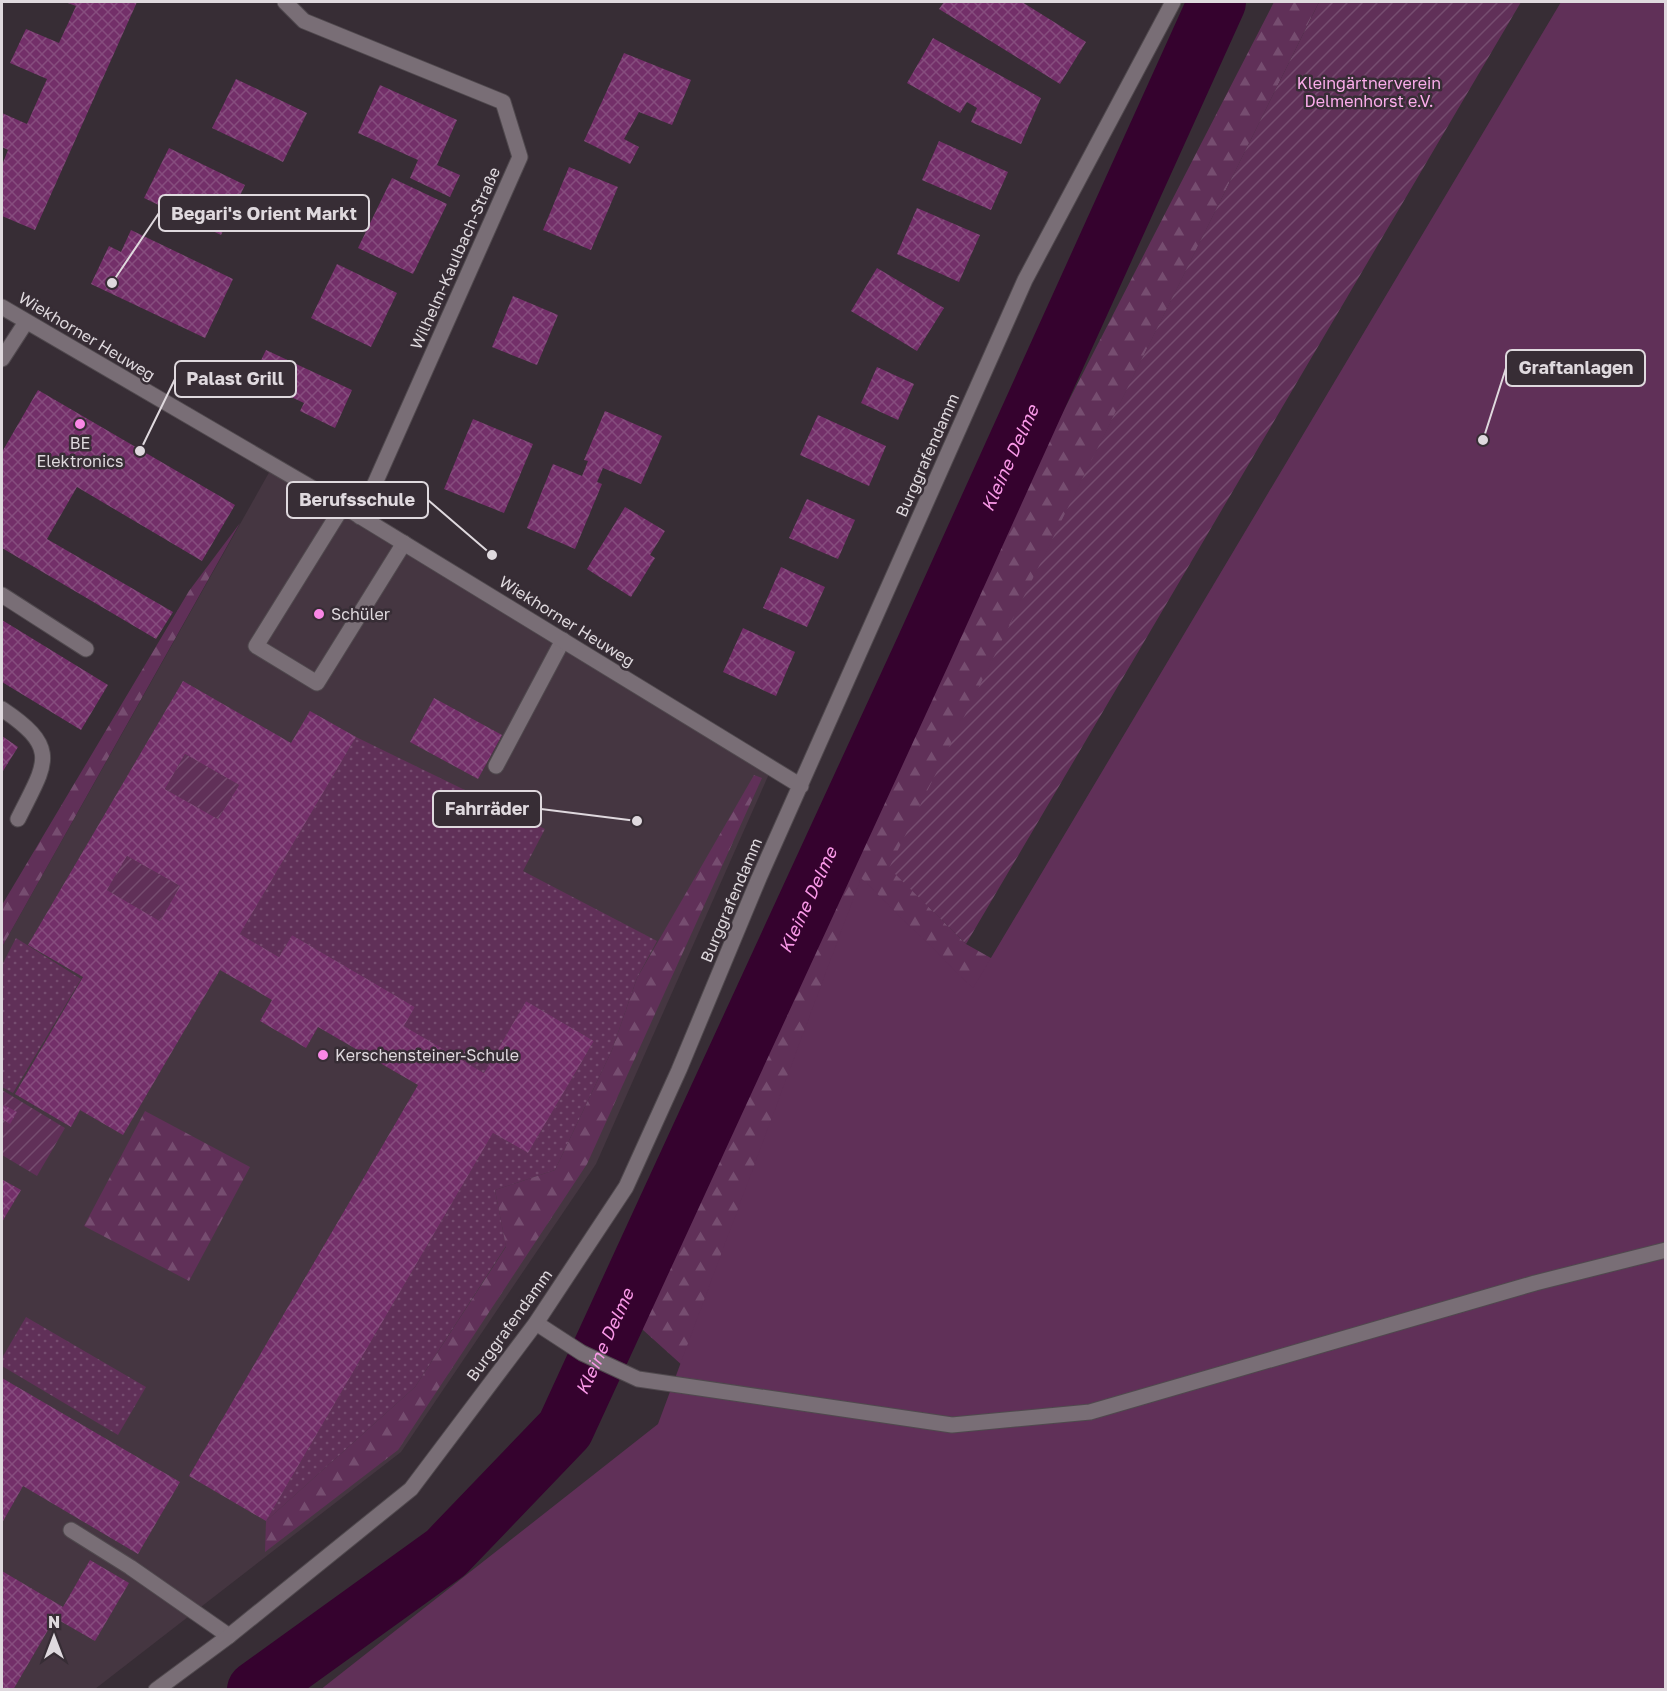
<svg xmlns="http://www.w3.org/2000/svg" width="1667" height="1691" viewBox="0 0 1667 1691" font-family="'Golos Text',sans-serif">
<defs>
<pattern id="grass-dots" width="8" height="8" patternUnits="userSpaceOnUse" patternTransform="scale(1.5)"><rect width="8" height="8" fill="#603058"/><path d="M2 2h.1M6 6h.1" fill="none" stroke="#764d70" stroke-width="1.8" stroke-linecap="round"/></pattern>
<pattern id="forest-firs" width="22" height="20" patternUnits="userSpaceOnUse" patternTransform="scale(1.5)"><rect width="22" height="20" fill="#603058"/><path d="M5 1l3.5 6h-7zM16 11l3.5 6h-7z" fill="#764d70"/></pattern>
<pattern id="garden-furrows" width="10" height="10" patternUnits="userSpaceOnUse" patternTransform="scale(1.5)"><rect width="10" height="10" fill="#603058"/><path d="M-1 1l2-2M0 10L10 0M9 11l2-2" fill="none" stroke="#764d70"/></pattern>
<pattern id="building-cross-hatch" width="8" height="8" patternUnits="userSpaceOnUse" patternTransform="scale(1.5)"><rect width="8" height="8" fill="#732f69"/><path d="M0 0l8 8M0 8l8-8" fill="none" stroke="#864d7e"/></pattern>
</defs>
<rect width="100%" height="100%" fill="#372d35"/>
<!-- built -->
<path fill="#453641" d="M271,469L769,774L596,1164L401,1452L95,1689L2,1690V947Z"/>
<!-- grass -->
<path fill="url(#grass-dots)" d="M356,737L545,829L523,871L657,941L637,978L612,1050L555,1170L495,1190L506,1246L415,1387L266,1521L493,1133L528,1153L594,1041L526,1001L484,1073L404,1026L415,1007L292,935L279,957L240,934Z
M16,938L81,979L13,1093L2,1087V965Z
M26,1317L146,1387L118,1435L2,1366V1358Z"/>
<!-- forest -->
<path fill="url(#forest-firs)" d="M1274,2H1319L890,868L966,944L1023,976L683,1366L633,1321L762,1038L840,845Z
M240,523L2,947V905L189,591Z
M754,775L762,778L587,1164L398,1450L265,1552L266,1521L415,1387L506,1247L495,1190L555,1170L612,1050L637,978Z
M145,1111L250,1167L189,1281L84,1226Z"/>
<!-- park -->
<path fill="#603058" d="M1561,2H1665V1689L320,1690L658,1424L861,878L973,988Z"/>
<!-- garden -->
<path fill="url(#garden-furrows)" d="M1319,2H1521L966,944L889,868Z
M185,754L239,785L218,819L165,789Z
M127,856L180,886L160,921L107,890Z
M2,1090L65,1128L37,1176L2,1155Z"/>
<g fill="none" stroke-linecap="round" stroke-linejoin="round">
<!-- river -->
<path stroke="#35022e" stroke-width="58" id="s1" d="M256,1690L446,1553L565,1429L924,649L1217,2"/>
</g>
<!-- building -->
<path fill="url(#building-cross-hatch)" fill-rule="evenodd" d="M65,2H137L35,230L2,216V165L8,150L2,147V113L27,124L47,79L10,63L26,29L59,43L76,6Z
M944,2H1022L1086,42L1060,84L939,9Z
M933,38L1041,98L1021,144L971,122L977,108L967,102L960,113L907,83Z
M624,53L691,80L672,125L639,112L624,139L639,147L630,164L584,141Z
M236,79L307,113L283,162L212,128Z
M380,85L457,120L437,165L460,175L450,197L410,178L418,160L358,133Z
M939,141L1008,172L991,210L922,180Z
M169,148L245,185L221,235L144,198Z
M569,167L618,187L591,250L543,230Z
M392,178L447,204L413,274L358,248Z
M917,208L980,235L959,282L897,254Z
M131,230L233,279L205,338L91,284L109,246L121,252Z
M337,264L397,293L371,347L311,318Z
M877,268L944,308L917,351L851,311Z
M513,296L558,315L537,365L492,347Z
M266,350L352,390L335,428L300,411L304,403L252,379Z
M877,367L914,384L898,420L861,403Z
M38,390L235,505L202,561L77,487L47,539L173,612L156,639L2,548V452Z
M605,411L662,436L641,484L603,468L597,482L602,484L575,549L527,528L553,464L582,476L588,461L584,460Z
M818,415L886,446L869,486L800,455Z
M473,419L533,444L504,513L444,489Z
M807,499L855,520L838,559L789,538Z
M625,507L665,531L650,555L655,558L631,597L587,569Z
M781,567L825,587L807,627L763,608Z
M2,620L108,685L81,730L2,682Z
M743,628L795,652L776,696L723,672Z
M183,681L291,743L310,711L356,737L240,934L279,957L292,935L415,1007L404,1026L484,1073L526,1001L594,1041L528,1153L493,1133L266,1521L189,1476L418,1085L318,1027L306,1048L260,1021L272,1000L220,970L123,1135L80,1110L71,1127L15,1094L83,977L28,945ZM185,754L239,785L218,819L165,789ZM127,856L180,886L160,921L107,890Z
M434,698L502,735L478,779L410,742Z
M2,736L18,747L3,771L2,770Z
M4,1105L17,1112L10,1124L2,1119V1109Z
M3,1180L21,1190L2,1222V1183Z
M2,1378L180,1482L138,1554L23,1486L2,1523Z
M90,1560L129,1583L95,1641L55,1618L13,1690H2V1571L63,1607Z"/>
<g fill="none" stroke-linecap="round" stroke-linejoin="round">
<!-- lane casing -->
<g stroke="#50494e" stroke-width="17">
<path id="lane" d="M343,506L256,646L317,683L404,543
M2,595L86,649
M2,709C62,749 45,764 18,819
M496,766L563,640
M536,1323L582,1353L638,1379L952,1425L1090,1412L1535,1283L1666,1250
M71,1530L130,1567L229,1636"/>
</g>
<!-- street casing -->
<g stroke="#50494e" stroke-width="17">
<path id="street" d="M285,2L304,21L503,102L520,157L360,517
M2,307L343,506L801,786
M2,359L26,322
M156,1690L229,1636L411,1489L536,1323L626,1187L679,1070L759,878L1025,280L1173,2"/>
</g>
<!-- lane -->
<use href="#lane" stroke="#796e76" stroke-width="15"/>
<!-- street -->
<use href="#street" stroke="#796e76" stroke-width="15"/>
</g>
<!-- markers -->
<g fill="#fa87e6" stroke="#372d35" stroke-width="2">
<circle cx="80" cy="424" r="6"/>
<circle cx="319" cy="614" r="6"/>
<circle cx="323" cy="1055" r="6"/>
</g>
<g text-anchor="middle" stroke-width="5" stroke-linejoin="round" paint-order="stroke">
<!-- park labels -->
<g font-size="16" fill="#fcadec" stroke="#372d35">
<text x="1369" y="89">Kleingärtnerverein<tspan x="1369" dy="18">Delmenhorst e.V.</tspan></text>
</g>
<!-- street labels -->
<g font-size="16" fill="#dfd9de" stroke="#372d35">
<text transform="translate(455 258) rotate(-66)" y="6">Wilhelm-Kaulbach-Straße</text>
<text transform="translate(87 336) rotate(31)" y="6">Wiekhorner Heuweg</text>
<text transform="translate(927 455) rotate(-66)" y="6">Burggrafendamm</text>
<text transform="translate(567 621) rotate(32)" y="6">Wiekhorner Heuweg</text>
<text transform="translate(731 900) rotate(-67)" y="6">Burggrafendamm</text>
<text transform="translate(509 1325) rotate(-54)" y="6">Burggrafendamm</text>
</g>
<!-- poi labels -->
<g font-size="16" fill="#dfd9de" stroke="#372d35" text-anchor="start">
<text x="80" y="449" text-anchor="middle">BE<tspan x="80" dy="18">Elektronics</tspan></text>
<text x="331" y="620">Schüler</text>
<text x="335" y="1061">Kerschensteiner-Schule</text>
</g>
<!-- water labels -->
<g font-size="18" font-style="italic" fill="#f998e7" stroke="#372d35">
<text dy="6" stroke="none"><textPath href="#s1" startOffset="1474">Kleine Delme</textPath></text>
<text dy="6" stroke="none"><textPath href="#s1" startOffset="988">Kleine Delme</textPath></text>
<text dy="6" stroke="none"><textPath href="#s1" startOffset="502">Kleine Delme</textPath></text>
</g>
</g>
<!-- callouts -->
<path fill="none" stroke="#dfd9de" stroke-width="2" d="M112 283L159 213M1483 440L1506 368M140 451L175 379M492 555L428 500M637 821L541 809"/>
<g fill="#dfd9de" stroke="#372d35" stroke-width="2">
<circle cx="112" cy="283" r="6"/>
<circle cx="1483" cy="440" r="6"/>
<circle cx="140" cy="451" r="6"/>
<circle cx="492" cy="555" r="6"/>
<circle cx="637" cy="821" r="6"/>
</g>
<g fill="#372d35" stroke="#dfd9de" stroke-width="2">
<rect x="159" y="195" width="210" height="36" rx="6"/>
<rect x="1506" y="350" width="139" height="36" rx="6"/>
<rect x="175" y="361" width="121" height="36" rx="6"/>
<rect x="287" y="482" width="141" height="36" rx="6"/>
<rect x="433" y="791" width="108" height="36" rx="6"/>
</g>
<g font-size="18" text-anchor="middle" font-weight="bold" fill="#dfd9de">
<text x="264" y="220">Begari's Orient Markt</text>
<text x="1576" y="374">Graftanlagen</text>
<text x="235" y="385">Palast Grill</text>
<text x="357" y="506">Berufsschule</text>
<text x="487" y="815">Fahrräder</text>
</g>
<!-- border -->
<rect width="1667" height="1691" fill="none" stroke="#dfd9de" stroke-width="6"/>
<!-- north arrow -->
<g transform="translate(54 1637)" stroke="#372d35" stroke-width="4.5" paint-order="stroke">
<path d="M0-4.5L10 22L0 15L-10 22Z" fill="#dfd9de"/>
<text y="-9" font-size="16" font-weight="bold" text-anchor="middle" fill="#dfd9de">N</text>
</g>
</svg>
